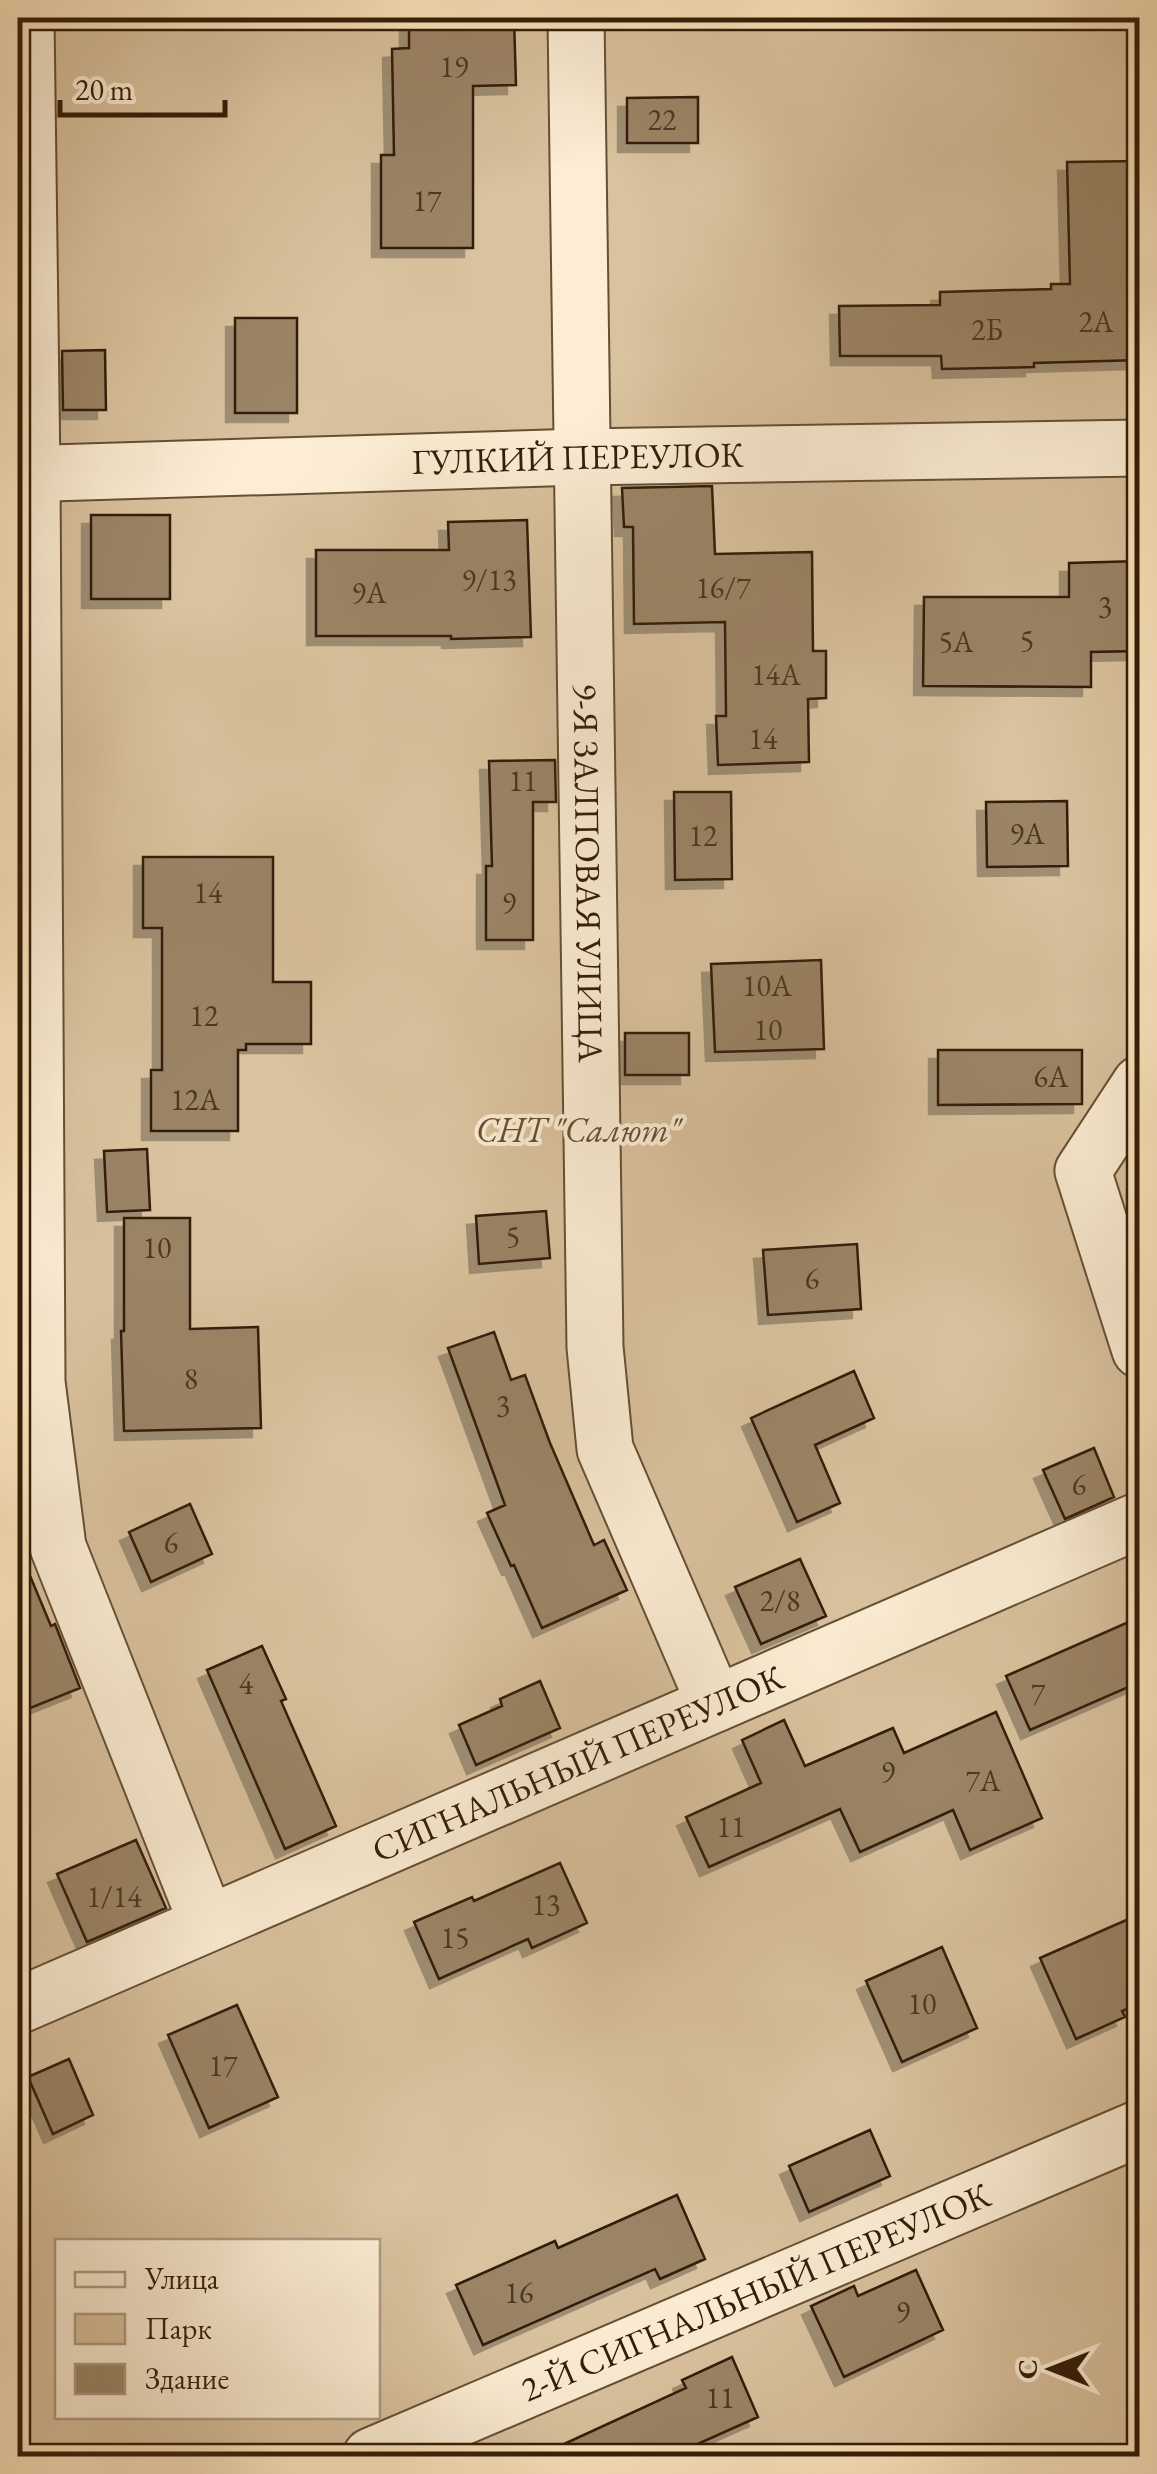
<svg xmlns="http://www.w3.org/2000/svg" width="1157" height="2474" viewBox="0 0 1157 2474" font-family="'EB Garamond',serif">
<defs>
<filter id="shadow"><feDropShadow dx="-9" dy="9" stdDeviation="0" flood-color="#0004"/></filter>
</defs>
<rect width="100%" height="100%" fill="#fbe4bd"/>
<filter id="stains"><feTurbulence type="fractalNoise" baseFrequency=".002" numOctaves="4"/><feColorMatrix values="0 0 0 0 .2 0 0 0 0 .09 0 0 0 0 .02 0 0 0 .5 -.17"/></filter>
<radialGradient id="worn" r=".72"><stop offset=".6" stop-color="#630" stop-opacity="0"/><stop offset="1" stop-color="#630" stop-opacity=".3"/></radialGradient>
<!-- green -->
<path fill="#d9c29e" stroke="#867053" stroke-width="2.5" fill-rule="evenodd" d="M18,18H1139V2456H18ZM58,2242H378V2416H58Z"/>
<!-- building -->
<path fill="#9b8466" stroke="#331d08" stroke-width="2.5" filter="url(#shadow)" d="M409,18H514L516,85L473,86V248H381V155H394L392,49L409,48Z
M698,97V143H627V98Z
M1140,161V360L1034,363V367L942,369L941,356H840L839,306L940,305V292L1051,289V284H1070L1067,162Z
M235,318H297V413H235Z
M105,350L106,410H63L62,351Z
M712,486L715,554L812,552L813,651H826V698L808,699L809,762L718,765L716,716H726L725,622L634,624L633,527H624L622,488Z
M91,515H170V599H91Z
M527,520L531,637L451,639V636H316V550H449L448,522Z
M1140,561V651L1091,652V687L923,686L924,597H1069V563Z
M555,760L556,802H533V940H486V866H492L489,761Z
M674,792H731L732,879L675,880Z
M1067,801L1068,866L987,867L986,802Z
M143,857H273V982H311V1044H246V1050H238V1131H151V1070H162V928H143Z
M821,960L824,1049L715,1052L711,964Z
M625,1033H689V1075H625Z
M938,1050H1082V1104L938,1105Z
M147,1149L150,1210L107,1212L104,1151Z
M546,1211L550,1258L479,1264L476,1216Z
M124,1218H190V1329L258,1327L261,1428L124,1431L121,1331H124Z
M857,1244L861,1309L768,1315L763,1250Z
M494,1332L511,1380L525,1375L550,1443L594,1545L604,1540L627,1590L542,1628L514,1565L511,1566L487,1513L505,1505L448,1348Z
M854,1371L874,1418L815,1445L840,1503L797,1522L751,1418Z
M1094,1448L1114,1497L1065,1519L1043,1470Z
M190,1504L212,1554L151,1582L129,1532Z
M18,1547L51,1626L55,1624L80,1688L18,1713Z
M800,1559L826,1616L761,1644L735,1587Z
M1140,1617V1682L1030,1730L1006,1676Z
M262,1646L286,1699L281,1701L336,1826L285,1849L207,1670Z
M540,1681L560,1728L476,1765L459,1725L502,1706L500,1699Z
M996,1712L1042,1818L970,1850L953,1810L860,1852L840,1809L709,1867L686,1817L761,1783L742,1740L784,1720L805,1766L893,1728L904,1753Z
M136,1840L166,1908L87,1942L57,1874Z
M560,1863L587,1923L532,1948L528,1939L439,1979L414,1922L472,1897L474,1901Z
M1140,1914V2003L1122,2011L1125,2017L1076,2039L1040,1958Z
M942,1947L977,2028L902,2062L866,1981Z
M237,2005L278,2097L209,2128L168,2035Z
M69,2059L93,2115L53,2134L28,2077Z
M870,2130L890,2176L809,2212L789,2166Z
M677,2195L705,2259L660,2279L655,2269L483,2345L456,2285L555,2241L558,2248Z
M916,2270L943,2330L844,2377L811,2306L854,2286L858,2296Z
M732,2357L758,2417L671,2456H538L686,2388L682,2380Z"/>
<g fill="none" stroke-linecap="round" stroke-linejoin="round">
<!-- minor casing -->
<g stroke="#654f35" stroke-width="59">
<g id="minor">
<path d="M26,18L32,473L37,1382L58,1547L207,1923"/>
<path id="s1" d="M576,18L595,1347L605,1449L715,1704"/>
<path id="s2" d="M18,474L581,457L1140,448"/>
<path d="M1140,1084L1083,1171L1140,1350"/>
<path id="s3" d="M18,2006L1140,1520"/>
<path id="s4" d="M371,2456L1140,2128"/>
</g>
</g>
<!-- minor -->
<use href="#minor" stroke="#fcedd4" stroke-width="55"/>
</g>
<g text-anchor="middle" stroke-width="8" stroke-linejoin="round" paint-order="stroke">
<!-- number labels -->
<g font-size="30" fill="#4d3720">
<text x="454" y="77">19</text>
<text x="662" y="130">22</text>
<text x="427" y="211">17</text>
<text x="1096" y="332">2А</text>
<text x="987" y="340">2Б</text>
<text x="489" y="590">9/13</text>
<text x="723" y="598">16/7</text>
<text x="369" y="603">9А</text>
<text x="1105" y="617">3</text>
<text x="1027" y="651">5</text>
<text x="956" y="652">5А</text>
<text x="776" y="685">14А</text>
<text x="763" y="749">14</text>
<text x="523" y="791">11</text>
<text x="1027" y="844">9А</text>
<text x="703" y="846">12</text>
<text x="208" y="903">14</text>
<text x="509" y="913">9</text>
<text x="767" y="996">10А</text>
<text x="204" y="1026">12</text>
<text x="768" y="1040">10</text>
<text x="1051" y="1087">6А</text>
<text x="195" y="1110">12А</text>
<text x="513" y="1247">5</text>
<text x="157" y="1258">10</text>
<text x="812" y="1289">6</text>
<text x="191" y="1389">8</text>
<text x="503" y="1416">3</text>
<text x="1079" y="1495">6</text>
<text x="171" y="1553">6</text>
<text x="780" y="1611">2/8</text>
<text x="246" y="1694">4</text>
<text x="1038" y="1704">7</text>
<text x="888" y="1782">9</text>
<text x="983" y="1791">7А</text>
<text x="731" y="1837">11</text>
<text x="114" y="1907">1/14</text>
<text x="546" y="1915">13</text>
<text x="455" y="1948">15</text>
<text x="922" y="2014">10</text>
<text x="223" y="2076">17</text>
<text x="519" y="2303">16</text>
<text x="903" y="2322">9</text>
<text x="720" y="2408">11</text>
</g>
<!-- street labels -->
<g font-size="35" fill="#331d08" stroke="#fcedd4">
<text dy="12" stroke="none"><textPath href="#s2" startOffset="560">ГУЛКИЙ ПЕРЕУЛОК</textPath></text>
<text dy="12" stroke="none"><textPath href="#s1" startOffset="855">9-Я ЗАЛПОВАЯ УЛИЦА</textPath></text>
<text dy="12" stroke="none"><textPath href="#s3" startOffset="610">СИГНАЛЬНЫЙ ПЕРЕУЛОК</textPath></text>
<text dy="12" stroke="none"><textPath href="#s4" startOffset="418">2-Й СИГНАЛЬНЫЙ ПЕРЕУЛОК</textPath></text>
</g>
<!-- park labels -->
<g font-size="35" font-style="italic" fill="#654f35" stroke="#fcedd4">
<text x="578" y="1142">СНТ "Салют"</text>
</g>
</g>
<!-- margin -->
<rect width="1157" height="2474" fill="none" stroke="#fbe4bd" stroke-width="60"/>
<rect x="20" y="20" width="1117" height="2434" fill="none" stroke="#331d08" stroke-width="5"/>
<rect x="30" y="30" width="1097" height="2414" fill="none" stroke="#331d08" stroke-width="2.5"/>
<!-- legend -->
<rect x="55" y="2239" width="325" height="180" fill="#fcedd4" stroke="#ac9a82" stroke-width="2.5"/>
<rect x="75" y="2272" width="50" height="15" fill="#fcedd4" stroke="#ac9a82" stroke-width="2.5"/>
<text x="145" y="2289" font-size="30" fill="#331d08">Улица</text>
<rect x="75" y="2314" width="50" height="30" fill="#d9c29e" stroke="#ac9a82" stroke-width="2.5"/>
<text x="145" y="2339" font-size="30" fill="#331d08">Парк</text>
<rect x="75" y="2364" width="50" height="30" fill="#9b8466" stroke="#ac9a82" stroke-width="2.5"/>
<text x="145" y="2389" font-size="30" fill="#331d08">Здание</text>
<!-- north arrow -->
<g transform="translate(1052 2369) rotate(270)" stroke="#fcedd4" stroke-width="8" paint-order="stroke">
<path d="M0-8L18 38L0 25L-18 38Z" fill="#331d08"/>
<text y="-15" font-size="28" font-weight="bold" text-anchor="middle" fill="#331d08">С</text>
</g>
<!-- scale -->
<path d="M60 100v15h165v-15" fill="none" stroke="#331d08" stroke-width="5"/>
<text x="75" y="100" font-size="30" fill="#331d08" stroke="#fcedd4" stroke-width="8" paint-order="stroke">20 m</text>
<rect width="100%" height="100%" filter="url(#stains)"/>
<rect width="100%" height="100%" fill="url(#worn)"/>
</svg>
